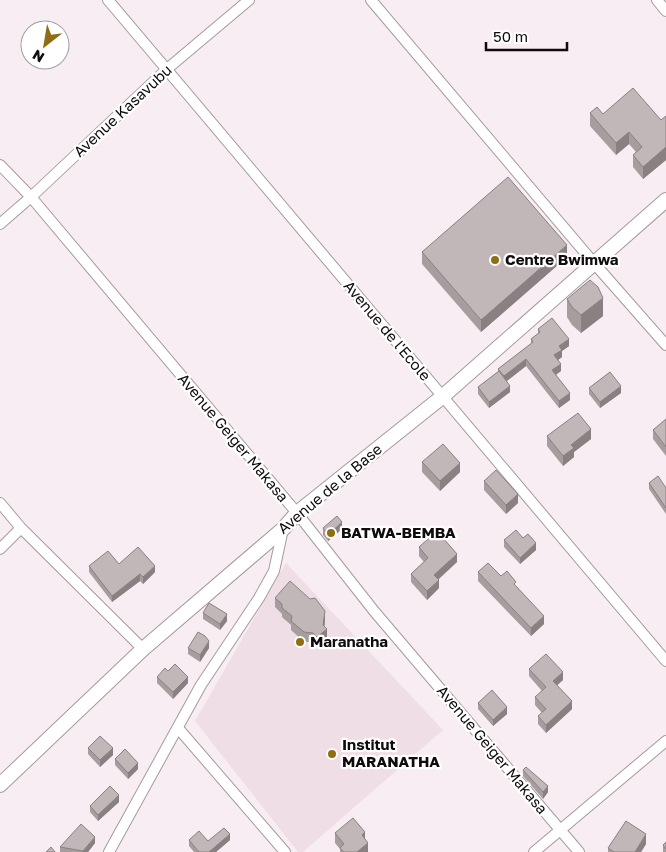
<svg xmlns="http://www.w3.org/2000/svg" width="666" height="852" viewBox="0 0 666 852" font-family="'Golos Text',sans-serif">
<rect width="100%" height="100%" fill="#f8edf2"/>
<!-- built -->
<path fill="#f0dee6" d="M286,563L443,730L303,852H298L195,721Z"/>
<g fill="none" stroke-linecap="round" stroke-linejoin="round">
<!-- street casing -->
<g stroke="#a49a9e" stroke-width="12">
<path id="street" d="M108,0L666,661
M371,0L593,262L666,345
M657,0L666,11
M0,165L31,197L297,513L374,611L579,852
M0,224L31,197L167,69L249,0
M0,503L21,528L143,649
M0,549L21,528
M178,728L285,852
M109,852L201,685L259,598L274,571L283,529
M534,852L666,741"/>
</g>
<!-- secondary casing -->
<g stroke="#a49a9e" stroke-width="16">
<path id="secondary" d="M0,785L143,649L283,529L297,513L442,397L666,200"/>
</g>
<!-- street -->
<use href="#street" stroke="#fff" stroke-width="10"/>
<!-- secondary -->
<use href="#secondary" stroke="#fff" stroke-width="14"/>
</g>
<!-- wall -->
<path fill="#a79d9e" d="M590,113L661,120L666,116V160L643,179L633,167V155L636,152L629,144L616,155L590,126Z
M422,252L567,257L481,332L422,264Z
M567,299L603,316L581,333L572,325L567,317Z
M538,329L569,346L562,351V357L558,360L561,371L556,375L570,400L559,408L526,366L507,381L510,392L489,408L478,394V387L498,372V369L531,344V339L538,334Z
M589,388L621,393L600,408L589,394Z
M666,419V456L653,439V430Z
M547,436L591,439L574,452V457L563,466L547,446Z
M422,462L460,472L440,491L422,472Z
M484,481L518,503L506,514L484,490Z
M649,483L666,488V514L649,489Z
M323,528L342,529L328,541L323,535Z
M523,538L536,550L520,564L504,547V540Z
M419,547L457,562L439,579V588L427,600L411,582V574L424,562L419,556Z
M119,564L155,572L143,584L140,581L112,602L89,572V566Z
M478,572L501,576L516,586L544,624L531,636L478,581Z
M275,598L325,621L324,626L327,638L317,647L313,642H304L291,630V625L282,617V614L275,607Z
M203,613L227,621L220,630L203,619Z
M188,648H209L200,662L188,654Z
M529,669L563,680L557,685L572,709L546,733L538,724V716L542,713L535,705V697L542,691L529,676Z
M168,671L188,683L173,699L157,683V677Z
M478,703L507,714L493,726L478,709Z
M88,748L113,755L100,767L88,754Z
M115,759L138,769L128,779L115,765Z
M523,770L548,792L543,799L523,776Z
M119,802L98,821L90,812V806Z
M335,833L365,839L368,852H340V849L335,843Z
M189,840L208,841L230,840L216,852H194L189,846Z
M666,842V852H663V845Z
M95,843L88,852H60V847Z
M646,844L641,852H608V848Z"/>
<!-- shaded-wall -->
<path fill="#888081" d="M629,132V144L616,155V143Z
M666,147V160L643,179V167Z
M567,245V257L481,332V320Z
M603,298V316L581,333V315Z
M569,339V346L562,351V357L554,363V355L559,346Z
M526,359V366L504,383V376Z
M561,364V371L552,377V370Z
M510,386V392L489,408V402Z
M621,386V393L600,408V402Z
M570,393V400L559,408V401Z
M591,429V439L574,452V457L563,466V456L571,445Z
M460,463V472L440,491V481Z
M518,494V503L506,514V505Z
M342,522V529L328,541V535Z
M536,543V550L520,564V558Z
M457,554V562L434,583V575Z
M155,566V572L143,584V577Z
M140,574V581L112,602V596Z
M439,580V588L427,600V591Z
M325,611V621L324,631L327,629V638L317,647V637L323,625Z
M227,614V621L220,630V624Z
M544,616V624L531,636V628Z
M209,641V648L200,662V655Z
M563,672V680L553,689V681Z
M188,677V683L173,699V692Z
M572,701V709L546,733V725Z
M507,707V714L493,726V720Z
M113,748V755L100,767V760Z
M138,763V769L128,779V773Z
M548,786V792L543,799V792Z
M119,795V802L98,821V815Z
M365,832V841L362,835Z
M230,834V840L216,852H209Z
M646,834V844L641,852H635Z
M95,837V843L88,852H83V851Z
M368,843V852H357Z"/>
<!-- building -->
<path fill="#c2b7b8" stroke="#888081" d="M633,88L661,120L666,116V147L643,167L633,155L642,147L629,132L616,143L590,113L597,107L603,114Z
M508,177L567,245L481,320L422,252Z
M590,280L598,287L603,298L581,315L572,307L567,299Z
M552,318L569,339L559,346L562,350L554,355L561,364L552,370L570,393L559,401L526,359L504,376L498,369L533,342L531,339L540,332L538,329Z
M499,371L510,386L489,402L478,387Z
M610,372L621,386L600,402L589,388Z
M578,413L591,429L571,445L574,448L563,456L547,436Z
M666,419V447L653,430Z
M443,444L460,463L440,481L422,462Z
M496,470L518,494L506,505L484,481Z
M658,476L666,488V508L649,483Z
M337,516L342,522L328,535L323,528Z
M516,530L523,538L528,534L536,543L520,558L504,540Z
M437,531L457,554L434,575L439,580L427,591L411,574L428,558L419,547Z
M138,547L155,566L143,577L140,574L112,596L89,566L108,551L119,564Z
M488,563L501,576L507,571L516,582L514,584L544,616L531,628L478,572Z
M290,581L310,599L315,598L325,611L323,625L327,629L317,637L313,633L304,632L291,621L292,616L282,608V604L275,598Z
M209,603L227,614L220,624L203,613Z
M198,632L205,636L209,641L200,655L188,648Z
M546,654L563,672L553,681L572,701L546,725L538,716L546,709L535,697L546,687L529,669Z
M175,664L188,677L173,692L157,677L165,668L168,671Z
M492,690L507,707L493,720L478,703Z
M100,736L113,748L100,760L88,748Z
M125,749L138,763L128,773L115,759Z
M526,767L548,786L543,792L523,770Z
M110,786L119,795L98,815L90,806Z
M353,818L365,832L362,835L368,843L357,852H344L340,848L344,844L335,833Z
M626,821L646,834L635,852H614L608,848Z
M81,824L95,837L83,851L60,847Z
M224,828L230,834L209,852H199L189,840L199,831L208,841Z
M666,842V849L663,845Z
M51,847L55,852H46Z"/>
<!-- markers -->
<g fill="#8f6d12" stroke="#fff" stroke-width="2">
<circle cx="495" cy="260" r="5"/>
<circle cx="331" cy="533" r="5"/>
<circle cx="300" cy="642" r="5"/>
<circle cx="332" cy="754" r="5"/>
</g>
<g text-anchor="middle" stroke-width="4.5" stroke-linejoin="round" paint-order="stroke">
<!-- street labels -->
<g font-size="15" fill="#100c0e" stroke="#fff">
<text transform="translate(123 111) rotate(-43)" y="5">Avenue Kasavubu</text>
<text transform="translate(387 331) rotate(50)" y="5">Avenue de l'Ecole</text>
<text transform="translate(233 438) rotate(50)" y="5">Avenue Geiger Makasa</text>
<text transform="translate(330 489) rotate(-40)" y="5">Avenue de la Base</text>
<text transform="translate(492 750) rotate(50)" y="5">Avenue Geiger Makasa</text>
</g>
<!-- poi labels -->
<g font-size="15" font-weight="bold" fill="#100c0e" stroke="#fff" text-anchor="start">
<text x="505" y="265">Centre Bwimwa</text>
<text x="341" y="538">BATWA-BEMBA</text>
<text x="310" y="647">Maranatha</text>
<text x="342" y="750">Institut<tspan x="342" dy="17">MARANATHA</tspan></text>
</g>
</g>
<!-- north arrow -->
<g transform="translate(45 45) rotate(211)"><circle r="24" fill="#ffffff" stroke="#9f9e9f"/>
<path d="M0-4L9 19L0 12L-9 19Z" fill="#8f6d12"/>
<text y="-8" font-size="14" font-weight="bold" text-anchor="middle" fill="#100c0e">N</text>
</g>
<!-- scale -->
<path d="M486 42v8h81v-8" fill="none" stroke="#100c0e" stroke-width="2.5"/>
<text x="493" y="42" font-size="15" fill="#100c0e" stroke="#ffffff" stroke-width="4" paint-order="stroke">50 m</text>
</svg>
